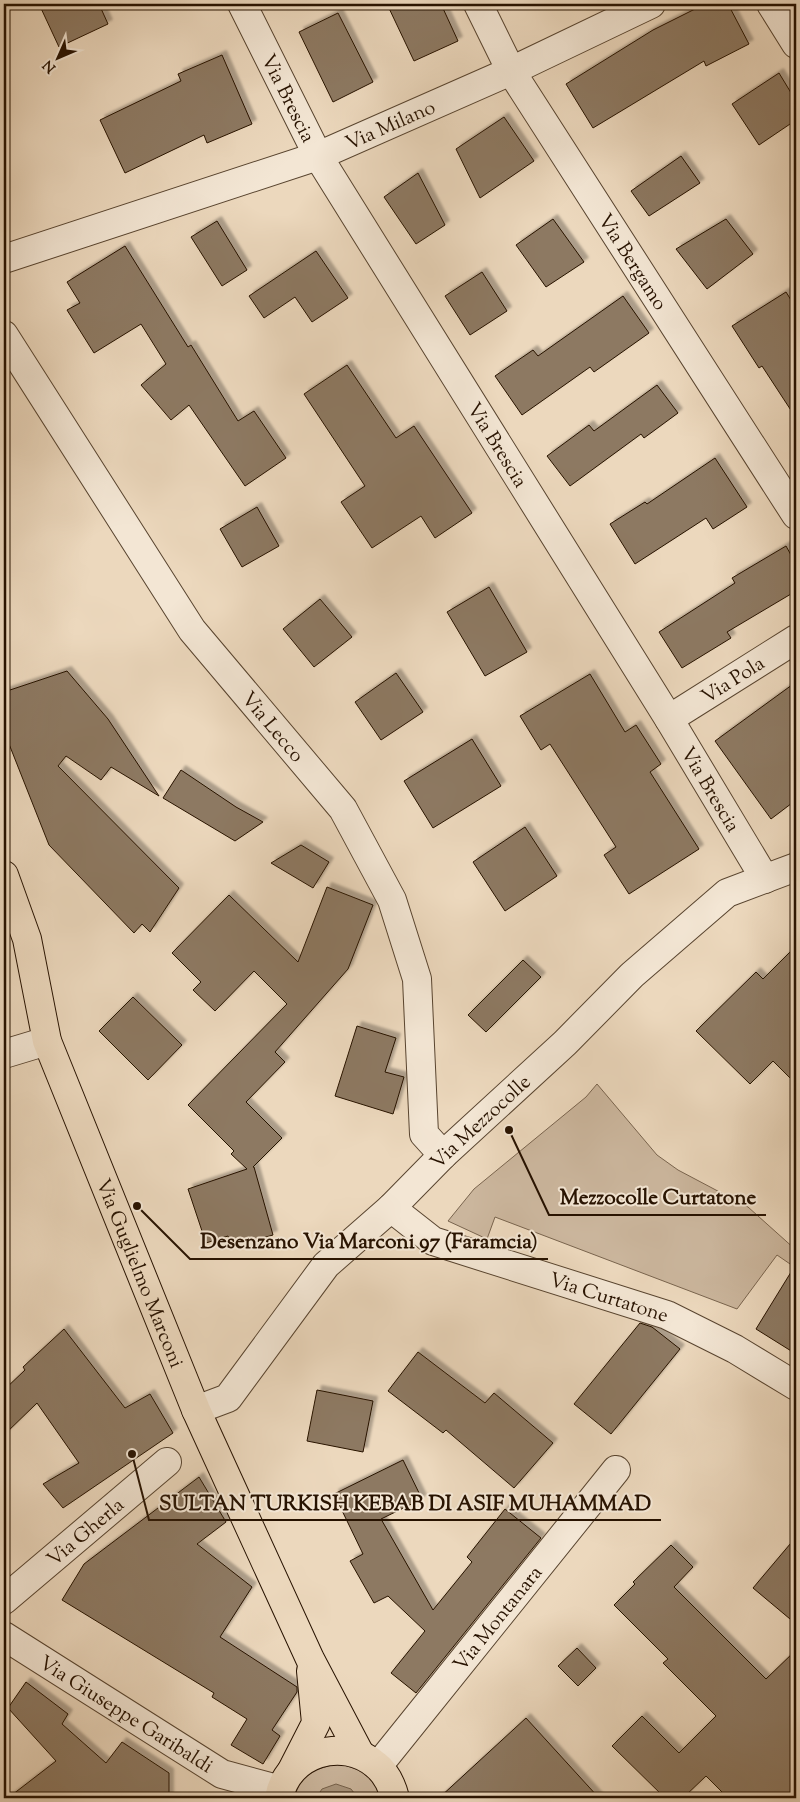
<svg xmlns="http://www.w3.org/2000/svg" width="800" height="1802" viewBox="0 0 800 1802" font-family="'Sorts Mill Goudy',serif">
<defs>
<filter id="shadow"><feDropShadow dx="4.5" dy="-4.5" stdDeviation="1" flood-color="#0004"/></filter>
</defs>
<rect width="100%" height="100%" fill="#ecd8bd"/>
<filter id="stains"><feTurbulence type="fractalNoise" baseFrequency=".004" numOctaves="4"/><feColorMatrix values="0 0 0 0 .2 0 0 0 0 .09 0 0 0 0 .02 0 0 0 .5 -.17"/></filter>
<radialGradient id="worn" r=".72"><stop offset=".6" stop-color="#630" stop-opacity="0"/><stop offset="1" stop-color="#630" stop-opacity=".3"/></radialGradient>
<!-- green -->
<path fill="#cbb69d" stroke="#79644e" d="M597,1084L657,1155L678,1170L748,1207L796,1250V1262L793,1266L777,1255L737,1309L495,1217L487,1239L448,1221L474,1189L586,1097Z
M338,1764C357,1767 376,1777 380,1798H358L356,1795L317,1794L316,1798H295C298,1776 318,1767 338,1764Z"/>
<!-- water -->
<path fill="#a9957d" stroke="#75614b" d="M336,1784L351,1789L358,1798H316L322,1789Z"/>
<!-- building -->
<path fill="#8d7962" stroke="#271200" filter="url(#shadow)" d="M39,4H99L108,24L59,47Z
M387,4H441L458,41L414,61Z
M705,4H728L749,44L706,66L704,61L593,128L566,84L653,30Z
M338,13L373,82L333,102L299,32Z
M222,55L252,124L207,143L204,135L125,173L100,120L181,81L178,74Z
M779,73L796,101V120L759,145L732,104Z
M504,117L534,161L480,198L456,149Z
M681,156L700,183L649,216L631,191Z
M418,173L445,225L416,244L384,197Z
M553,219L584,262L546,287L516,245Z
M726,219L753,254L707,289L676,249Z
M217,221L247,270L222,286L191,237Z
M125,246L188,347L191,345L238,421L254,411L286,458L245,486L189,405L171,420L141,385L166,364L141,324L94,353L67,310L80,303L67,282Z
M316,251L348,298L312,322L295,297L264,318L249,296Z
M482,272L507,311L470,335L445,296Z
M786,292L796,308V418L762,366L759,368L732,326Z
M623,296L649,333L594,372L590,367L522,415L495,376L533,350L538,356Z
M347,365L396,438L414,426L472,513L435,538L421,516L372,548L341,502L365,486L304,394Z
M657,385L678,413L644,438L641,434L570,486L547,456L589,425L594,431Z
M715,458L747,507L713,529L706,518L635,564L610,524L645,502L647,504Z
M257,507L279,546L242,567L220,529Z
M786,546L796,564V591L727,632L731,638L682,668L659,632L735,583L732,578Z
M489,587L527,652L485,676L447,612Z
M320,599L352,637L314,667L283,629Z
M67,671L108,719L159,796L111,767L101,780L66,756L58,766L179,888L150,932L142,924L134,933L49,845L9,744L4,746V692Z
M396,673L423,712L381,740L355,702Z
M590,674L625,732L636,725L661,764L650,772L699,849L629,894L604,855L616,847L550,744L541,750L520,716Z
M796,682V800L771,819L715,741Z
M472,739L501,786L433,828L404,781Z
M181,770L236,807L263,822L235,841L163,798Z
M525,827L557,876L505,911L473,862Z
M301,845L329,862L313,888L271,863Z
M327,887L373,905L348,969L275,1052L285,1062L246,1102L282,1138L253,1167H254L273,1235L231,1247L228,1236L206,1243L188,1189L247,1169L231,1154L234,1151L188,1105L287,1004L254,971L215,1011L193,990L201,982L172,953L229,895L298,962Z
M796,946V1084L773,1061L750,1084L696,1031L756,972L763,979Z
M523,960L541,977L486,1032L468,1015Z
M133,997L182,1045L148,1080L99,1031Z
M357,1026L396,1038L385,1072L404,1077L393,1114L335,1096Z
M796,1264V1354L756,1329Z
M640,1323L652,1327L680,1349L611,1434L574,1404Z
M64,1329L125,1408L150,1394L173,1433L63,1508L43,1484L79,1463L37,1403L4,1435V1390L25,1370L23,1367Z
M418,1352L485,1403L494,1393L553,1443L514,1488L446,1430L443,1433L388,1391Z
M317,1390L373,1401L363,1452L307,1441Z
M403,1460L422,1499L381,1519L433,1610L472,1562L467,1557L505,1509L541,1538L416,1693L391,1673L425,1631L388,1596L374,1603L350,1561L363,1554L334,1494Z
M199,1477L226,1522L197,1544L252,1587L220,1637L297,1687V1692L272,1730L280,1736L263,1764L231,1745L247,1719L212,1697L214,1693L62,1600L84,1564Z
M796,1537V1624L753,1588Z
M671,1545L693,1567L674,1587L766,1679L796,1650V1798H728L706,1776L683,1798H665L612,1746L642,1716L679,1753L716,1716L663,1663L668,1659L614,1605L635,1584L633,1582Z
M577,1648L596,1668L578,1686L558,1666Z
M26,1682L68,1714L62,1724L106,1763L122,1742L169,1773V1798H8L56,1761L8,1708Z
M526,1718L599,1798H439Z"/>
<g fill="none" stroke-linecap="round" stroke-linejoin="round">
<!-- minor casing -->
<g stroke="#58442f" stroke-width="30">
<g id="minor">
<path id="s1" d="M242,4L318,156L669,719L765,879"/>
<path id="s2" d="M478,4L511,71L796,515"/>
<path d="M771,4L796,44"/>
<path id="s3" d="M4,259L318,156L511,71L651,4"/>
<path id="s4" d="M4,335L192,630L343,809L392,900L417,979L424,1134L443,1155"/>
<path id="s5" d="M669,719L796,639"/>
<path d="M4,1054L47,1041"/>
<path id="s6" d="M391,1208L433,1241L667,1315L735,1349L796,1386"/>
<path id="s7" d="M196,1410L228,1398L326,1265L391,1208L443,1155L565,1043L632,975L727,893L796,867"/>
<path id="s8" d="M4,1600L167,1462"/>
<path id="s9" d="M4,1636L222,1774L281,1790"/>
<path id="s10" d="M378,1766L616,1470"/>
</g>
</g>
<!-- major casing -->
<g stroke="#271200" stroke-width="30">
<g id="major">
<path id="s11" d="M4,875L27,939L47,1041L196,1410L310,1659L360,1754"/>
<path d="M292,1770L316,1723L311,1671"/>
<path d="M279,1798C287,1753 343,1736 376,1765C386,1773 392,1786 395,1798"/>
</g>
</g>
<!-- minor -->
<use href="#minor" stroke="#f3e6d4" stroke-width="28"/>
<!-- major -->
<use href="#major" stroke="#ecd8bd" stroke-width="28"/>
</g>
<g text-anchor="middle" stroke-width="4" stroke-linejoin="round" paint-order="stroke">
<!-- street labels -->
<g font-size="20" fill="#271200" stroke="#f3e6d4">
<text dy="7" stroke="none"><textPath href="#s1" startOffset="105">Via Brescia</textPath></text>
<text dy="7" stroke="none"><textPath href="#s3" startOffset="409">Via Milano</textPath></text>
<text dy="7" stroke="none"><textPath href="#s2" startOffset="301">Via Bergamo</textPath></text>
<text dy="7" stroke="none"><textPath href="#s1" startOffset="510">Via Brescia</textPath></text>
<text dy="7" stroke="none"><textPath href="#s5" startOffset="75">Via Pola</textPath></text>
<text dy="7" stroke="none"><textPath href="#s4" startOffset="476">Via Lecco</textPath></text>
<text dy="7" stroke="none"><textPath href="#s1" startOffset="915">Via Brescia</textPath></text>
<text dy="7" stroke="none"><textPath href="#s7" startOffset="410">Via Mezzocolle</textPath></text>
<text dy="7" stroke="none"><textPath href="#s11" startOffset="422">Via Guglielmo Marconi</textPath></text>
<text dy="7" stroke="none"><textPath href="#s6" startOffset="238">Via Curtatone</textPath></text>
<text dy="7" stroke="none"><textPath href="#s8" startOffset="106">Via Gherla</textPath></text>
<text dy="7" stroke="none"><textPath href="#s10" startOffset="190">Via Montanara</textPath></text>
<text dy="7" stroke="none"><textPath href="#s9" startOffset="145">Via Giuseppe Garibaldi</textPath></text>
</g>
</g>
<!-- callouts -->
<path fill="none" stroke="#271200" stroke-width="2" d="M509 1130L549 1215H766M137 1206L190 1259H548M132 1454L149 1520H661"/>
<g fill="#271200" stroke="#f3e6d4" stroke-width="2">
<circle cx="509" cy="1130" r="5"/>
<circle cx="137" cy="1206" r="5"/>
<circle cx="132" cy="1454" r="5"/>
</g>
<g font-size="21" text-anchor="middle" font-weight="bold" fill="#271200" stroke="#f3e6d4" stroke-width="4" stroke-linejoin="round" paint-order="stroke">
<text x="658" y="1204">Mezzocolle Curtatone</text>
<text x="369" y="1248">Desenzano Via Marconi 97 (Faramcia)</text>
<text x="405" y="1510">SULTAN TURKISH KEBAB DI ASIF MUHAMMAD</text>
</g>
<!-- margin -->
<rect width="800" height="1802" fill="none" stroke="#ecd8bd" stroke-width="20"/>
<rect x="5" y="5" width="790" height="1792" fill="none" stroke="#271200" stroke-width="2.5"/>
<rect x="10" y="10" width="780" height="1782" fill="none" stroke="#271200"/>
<!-- north arrow -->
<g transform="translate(58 58) rotate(225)" stroke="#f3e6d4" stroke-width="4" paint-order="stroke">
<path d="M0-4L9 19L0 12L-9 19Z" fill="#271200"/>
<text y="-8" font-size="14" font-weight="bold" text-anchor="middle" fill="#271200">N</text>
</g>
<rect width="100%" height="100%" filter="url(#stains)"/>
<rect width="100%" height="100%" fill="url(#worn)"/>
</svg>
